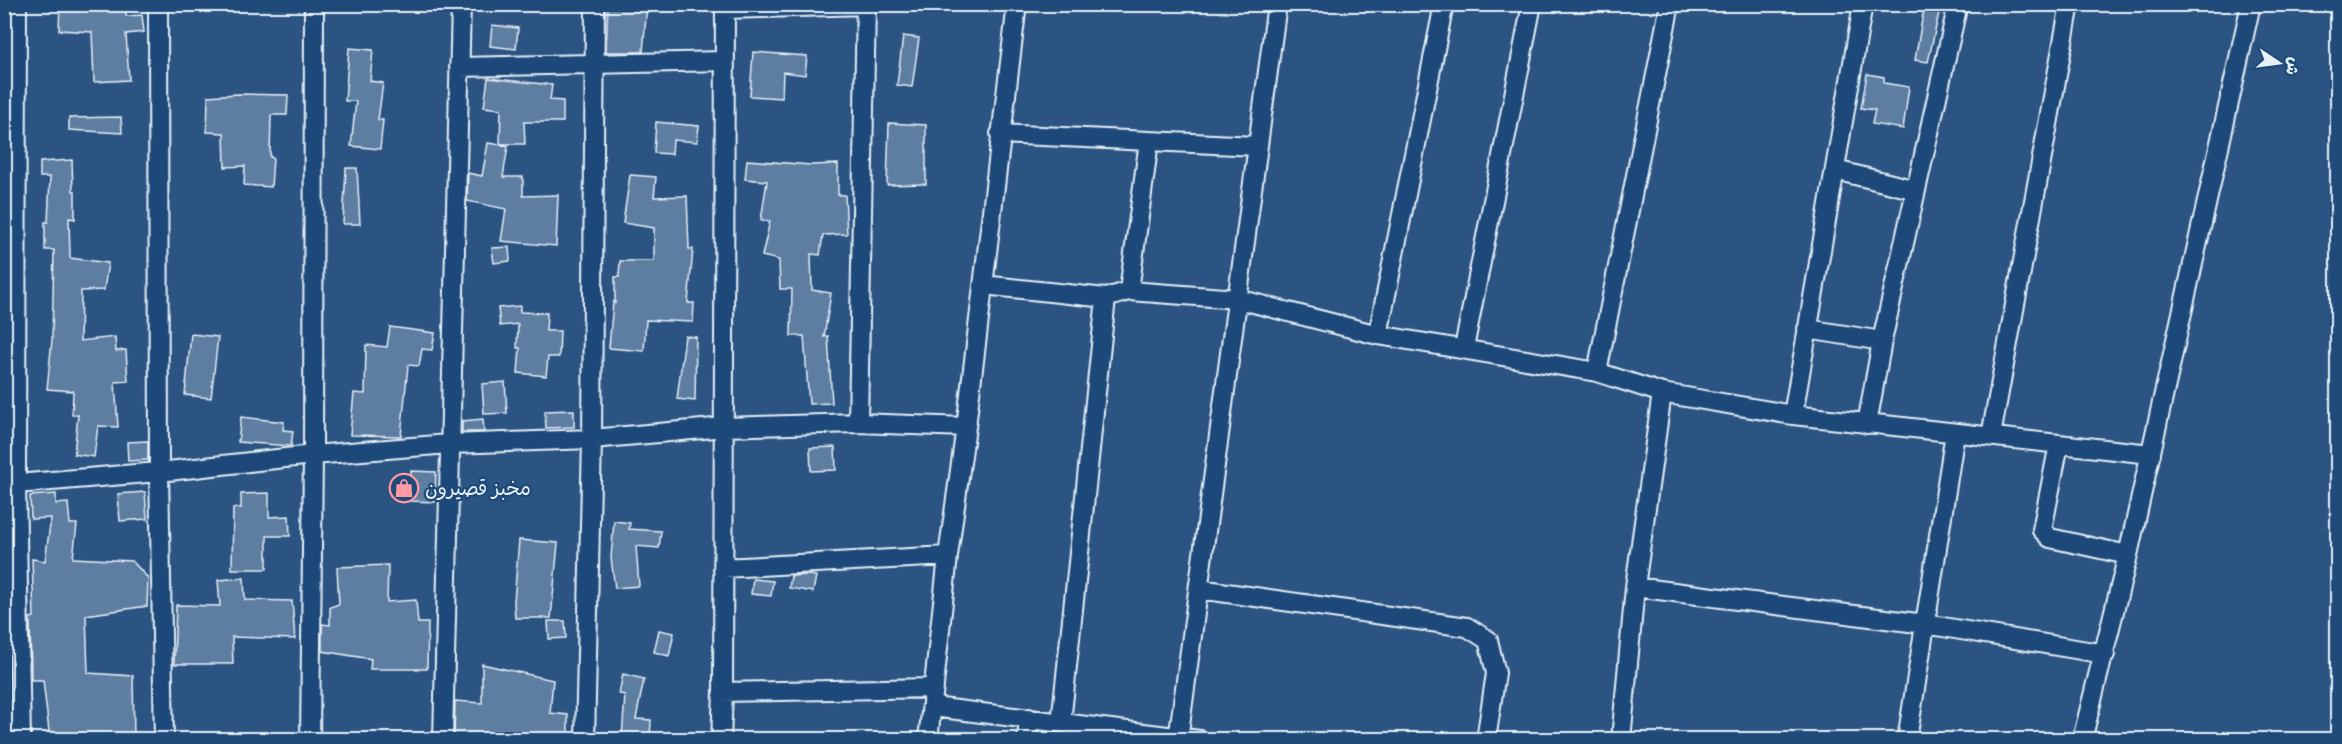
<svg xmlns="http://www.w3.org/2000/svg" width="2342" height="744" viewBox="0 0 2342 744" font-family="Itim,'Playpen Sans Arabic',sans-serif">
<rect width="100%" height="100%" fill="#2b5482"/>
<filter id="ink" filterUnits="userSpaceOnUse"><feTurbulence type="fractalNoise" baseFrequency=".0167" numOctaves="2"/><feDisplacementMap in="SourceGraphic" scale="12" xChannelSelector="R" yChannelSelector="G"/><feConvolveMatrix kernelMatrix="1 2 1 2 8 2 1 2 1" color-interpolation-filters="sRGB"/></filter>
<g filter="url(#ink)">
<!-- building -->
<path fill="#5d7da1" stroke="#e8f1f8" stroke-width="1.5" d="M60,4H126V16L142,15L144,32L126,34L129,80L94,82L92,32L59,30Z
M608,4H647L643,52H606Z
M1924,8L1939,13L1928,62L1915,60Z
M492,25L518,28L516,49L490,46Z
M903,36L919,38L912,87L897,85Z
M349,48L373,50L370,81L383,83L378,120H383L380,149L351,146L356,101H345Z
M753,52L807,56L805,75L783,72L782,98L750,96Z
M1867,74L1884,77V83L1909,87L1903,129L1872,124L1875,110L1861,108Z
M488,78L552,85L550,100L563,101V122H524L525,144H500L501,109L484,107Z
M238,94L288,95L287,115H271L270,157L273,158L271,187L244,185L245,166L225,167L224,133L207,132L208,96Z
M121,117L122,133L69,130V118Z
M656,122L699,126L697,142L673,140L672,154L654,153Z
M889,123L926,125V184L887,185Z
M488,143L508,146L503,177H523V196L558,195L556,246L501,241L506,209L467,201L468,173L482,176Z
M72,160L73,191H75V219L69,218L70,258L108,263L104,290L81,291L80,341L115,337L116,351L126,350L128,381L115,382L118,427L98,426L94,457L74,454L78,415H72L73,391L47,389L52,340L54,250H45V222H48L50,177H40V162Z
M747,160L811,165L838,164V195H845L847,234L823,235L820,255L811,254L812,290L831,293L824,337L828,336L832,403L809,404L804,336H791L792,289H780L779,260L762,256L770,221L761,220L767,181L745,179Z
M346,168H357L360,224H343Z
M630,175L656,177L654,197L687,196L689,249H693L688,303H694L693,322L646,320L644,351L609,348L613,302L615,303V277H619L620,261H654V228L623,223Z
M509,247L510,261L494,263L492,248Z
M520,306V312L547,313L546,331H560L559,357H548L546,376L518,373L520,348H517L518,324L500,326L498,308Z
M390,327L435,333L432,350L422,349L419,366L408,365L401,436L350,435L354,393L365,394L366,345L387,347Z
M191,334L218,337L211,398L185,395Z
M685,336L696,337L695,401L677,399Z
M505,382L507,413L484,414L482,384Z
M574,410V427L546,428L545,411Z
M241,417L284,422L283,430L293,431L291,446L238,442Z
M483,419L484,432H462V421Z
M148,441V460L128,461L127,442Z
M835,447L836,470L811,471L810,448Z
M411,471L436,472L435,502L410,501Z
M145,492L147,519L120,521L118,494Z
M269,493V517L289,516L290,536H267V569H232L233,508H241V494Z
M56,494V504L68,503L70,524H77L73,558L132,561L148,578L147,606L86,615L88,673L133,676L134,740H50L43,680H31L30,618L34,617L32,559L45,561L51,518L31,519L30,496Z
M614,521L630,523L629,529L661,531L659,548L636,546L639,586L615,588L611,558Z
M519,540L558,543L551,618H515L514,602Z
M388,565L387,602L416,600L418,623H428L427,669H370L371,659L322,651V624L330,625V607L339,604L337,567Z
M810,575L816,576L813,592L789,588L791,576Z
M244,578L245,600L292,601L295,639L232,637L233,664H174L176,605L220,606L218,580Z
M753,579L773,581L771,596L751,594Z
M4,619H7L9,681H4Z
M548,621H565L566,638L549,639Z
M659,630L674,633L669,656L654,652Z
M482,664L553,680L550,713L568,715V740H454L455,701L482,703Z
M623,674L644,679L636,719L651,720L650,738H622L625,695L619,694Z"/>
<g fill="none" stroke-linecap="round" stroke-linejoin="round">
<!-- street casing -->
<g stroke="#e8f1f8" stroke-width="22">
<path id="street" d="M17,4L16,484L21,740
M158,4L159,472L164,740
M725,9L866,5
M459,67L724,61
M1000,134L1257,146
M1835,170L1916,190
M983,285L1106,298L1129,291L1238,299L1378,335L1597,372L1662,393L1793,415L2151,454
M1129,291L1149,141
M1807,329L1882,341
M1378,335L1444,4
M1464,348L1532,4
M1597,372L1670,4
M1793,415L1863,4
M858,423L866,4
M1867,424L1882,341L1958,4
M1991,436L2070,4
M2059,444L2042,530L2050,538L2128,555
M4,485L159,472L313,455L449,444L592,439L725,427L858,423L966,427
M723,568L948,556
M1635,587L1925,624L2105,654
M1199,589L1467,627L1488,640L1496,673L1486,740
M723,692L934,688
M933,707L1200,740
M1061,723L1106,298
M310,740L313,455L314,4
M443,740L461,4
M585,740L592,439L595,4
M721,740L723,692L725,4
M928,740L948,556L966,427L1017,4
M1027,740L1029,718
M1178,740L1277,4
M1621,740L1635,587L1662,393
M1907,740L1955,433
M2082,740L2128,555L2251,4"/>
</g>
<!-- street -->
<use href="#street" stroke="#1f4a7a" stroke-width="18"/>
</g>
</g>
<!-- icons -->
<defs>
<g id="shop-ring" transform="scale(1.5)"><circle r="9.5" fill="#1f4a7a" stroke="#ff9aa2" stroke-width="1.5"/><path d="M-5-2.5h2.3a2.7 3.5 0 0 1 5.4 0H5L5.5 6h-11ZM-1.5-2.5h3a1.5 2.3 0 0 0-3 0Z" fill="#ff9aa2"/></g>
</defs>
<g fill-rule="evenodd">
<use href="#shop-ring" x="404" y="488"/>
</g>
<g text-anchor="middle" stroke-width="4.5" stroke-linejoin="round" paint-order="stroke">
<!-- poi labels -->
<g font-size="20" fill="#e8f1f8" stroke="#1f4a7a" text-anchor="start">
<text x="425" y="495">مخبز قصيرون</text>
</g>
</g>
<!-- margin -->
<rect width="2342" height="744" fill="none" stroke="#1f4a7a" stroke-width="24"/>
<rect x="12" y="12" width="2318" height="720" fill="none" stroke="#e8f1f8" stroke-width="2" filter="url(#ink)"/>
<!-- north arrow -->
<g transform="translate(2279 63) rotate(103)" stroke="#1f4a7a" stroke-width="4.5" paint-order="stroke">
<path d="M0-4.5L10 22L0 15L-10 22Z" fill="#e8f1f8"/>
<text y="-9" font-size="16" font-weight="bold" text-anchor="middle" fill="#e8f1f8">ش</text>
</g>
</svg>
